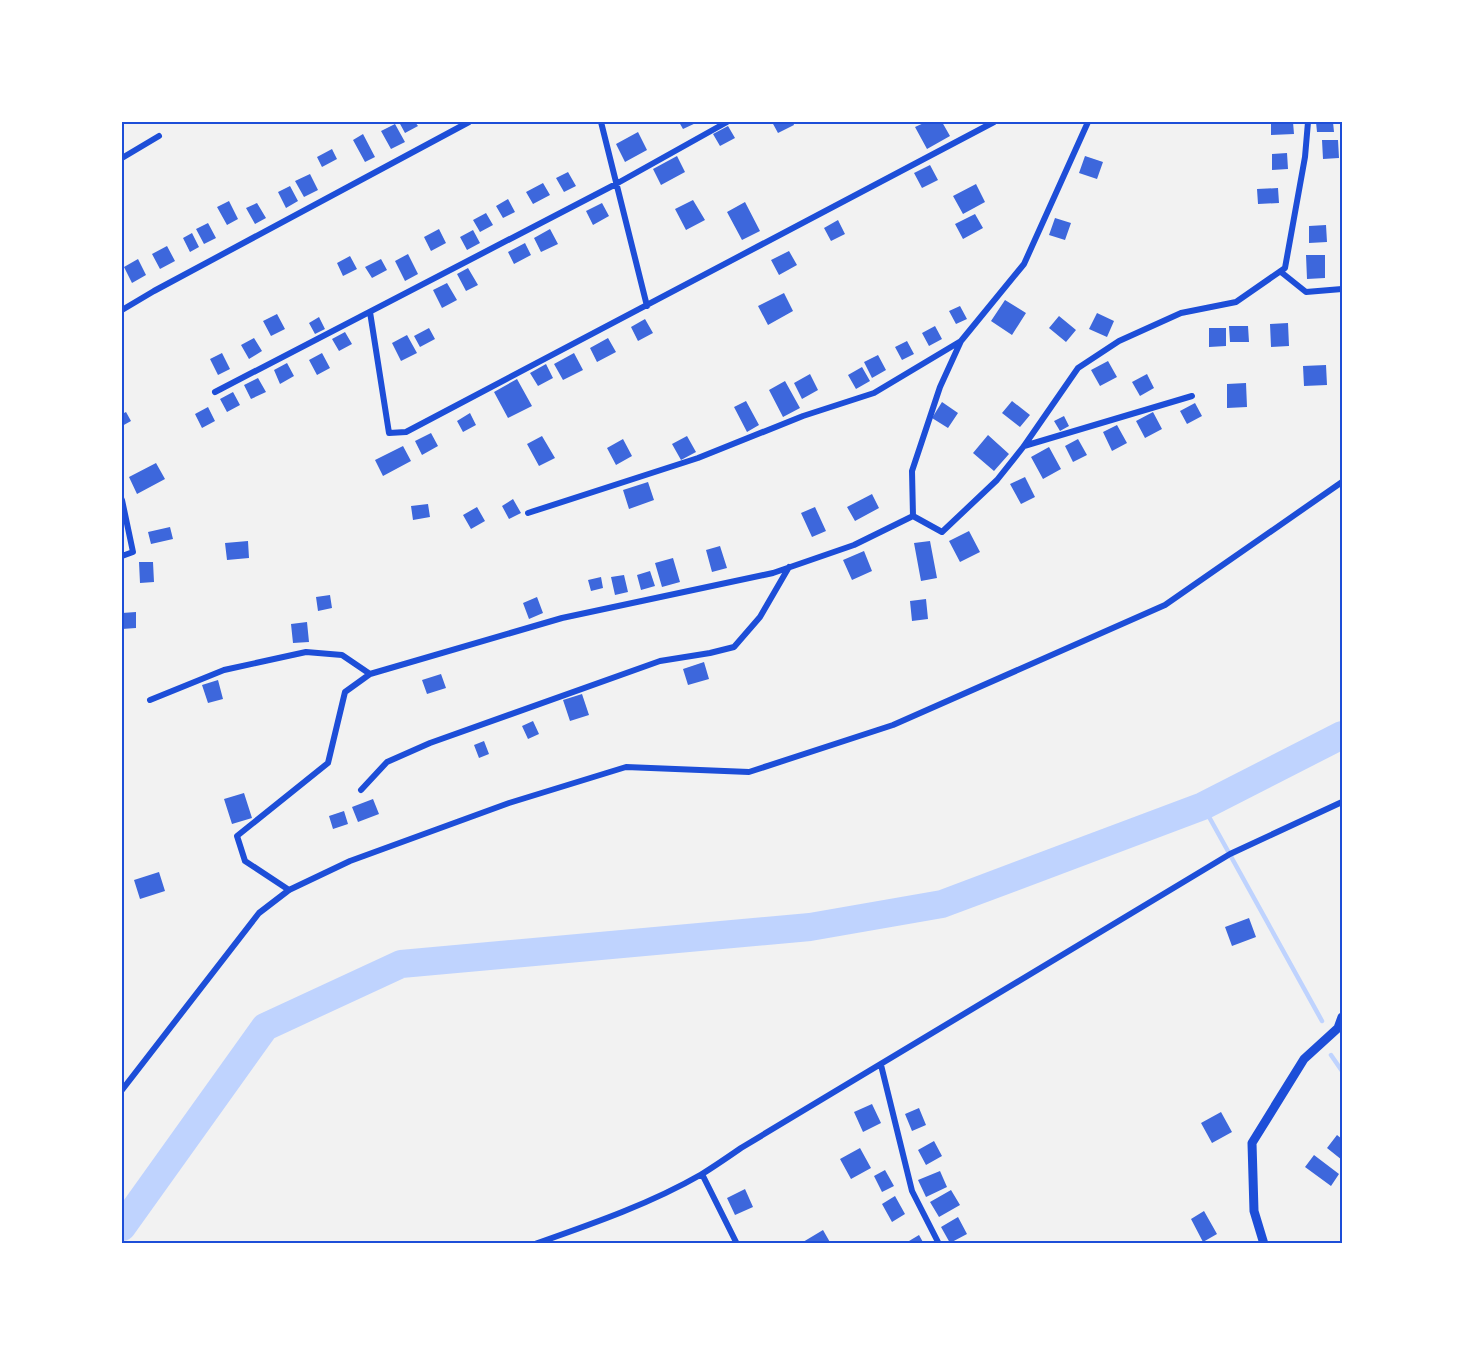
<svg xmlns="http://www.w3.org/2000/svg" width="1464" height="1365" viewBox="0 0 1464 1365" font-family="Helvetica,sans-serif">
<rect width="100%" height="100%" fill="#f2f2f2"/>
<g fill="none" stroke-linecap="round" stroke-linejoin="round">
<!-- stream -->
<path stroke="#bfd3fe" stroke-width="4.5" d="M1203,806L1322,1021
M1331,1055L1342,1071"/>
<!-- river -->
<path stroke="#bfd3fe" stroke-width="28" d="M122,1227L265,1027L401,964L810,927L942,904L1203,806L1342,735"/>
</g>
<!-- building -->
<path fill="#3d67dc" d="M399,122H415L418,126L405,133Z
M679,122H698L683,129Z
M772,122H793L794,125L778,133Z
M926,122H942L950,136L927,149L915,127Z
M1271,122H1293L1294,134L1271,135Z
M1316,122H1333L1334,132H1317Z
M395,124L405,142L391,149L381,131Z
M728,126L735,138L720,146L713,134Z
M638,132L647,150L625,162L616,144Z
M363,134L375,157L365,162L353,140Z
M1322,140H1338L1339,158L1323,159Z
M332,149L337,159L322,167L317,157Z
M1287,153L1288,169L1272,170V154Z
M677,156L685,172L661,185L653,169Z
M1085,156L1103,162L1097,179L1079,173Z
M930,165L938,180L922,188L914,173Z
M568,172L576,186L564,192L556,178Z
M310,174L318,190L304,197L295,181Z
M543,183L550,195L533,204L526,192Z
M976,184L985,202L963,214L953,196Z
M290,186L298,201L286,208L278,192Z
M1278,188L1279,203L1258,204L1257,189Z
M508,199L515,212L503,218L496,206Z
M693,200L705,220L686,230L675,209Z
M229,201L238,219L227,225L217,207Z
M745,202L760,231L742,240L727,212Z
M257,203L266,218L255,224L246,208Z
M602,203L609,216L593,225L586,211Z
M486,213L493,225L480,232L473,220Z
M975,214L983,228L963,239L955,224Z
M1055,218L1071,223L1065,240L1049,235Z
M838,220L845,234L831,241L824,228Z
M208,223L216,238L204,244L196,229Z
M1326,225L1327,242L1309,243V226Z
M439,229L446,243L431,251L424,237Z
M550,229L558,244L541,252L534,238Z
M473,230L480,243L467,250L460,237Z
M192,233L199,247L190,252L183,238Z
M525,243L531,255L514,264L508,252Z
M167,246L175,261L160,269L152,254Z
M789,251L797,265L779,275L771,260Z
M408,254L418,274L405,281L395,261Z
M1306,255H1325V278L1307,279Z
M350,256L357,269L343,276L337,263Z
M138,259L146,275L132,283L124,267Z
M381,259L387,270L372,278L365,267Z
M468,268L478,285L466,291L457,274Z
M447,283L457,300L442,308L433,290Z
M784,293L793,311L768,325L758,306Z
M1005,300L1026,313L1012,335L991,321Z
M960,306L967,319L956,324L949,311Z
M1097,313L1114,321L1107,337L1089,329Z
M277,314L285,329L271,336L263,321Z
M1059,316L1076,330L1066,342L1049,328Z
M319,317L325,329L315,334L309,323Z
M645,319L653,333L638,341L631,327Z
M1288,323L1289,346L1271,347L1270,324Z
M935,326L942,339L929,346L922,333Z
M1229,326H1248L1249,342H1230Z
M429,328L435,339L420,347L414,336Z
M1209,328H1226V346L1209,347Z
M345,332L352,344L339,351L332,339Z
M407,335L417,353L401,361L392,343Z
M254,338L262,351L249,359L241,345Z
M608,338L616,352L597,362L590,348Z
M907,341L914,354L902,360L895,347Z
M222,353L230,369L218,375L210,359Z
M322,353L330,368L317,375L309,360Z
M574,353L583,370L563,380L554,364Z
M878,355L886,370L872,378L864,362Z
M1108,361L1117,377L1100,386L1091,370Z
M287,363L294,376L280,384L274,370Z
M546,364L553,378L538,386L530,373Z
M1326,365L1327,385L1304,386L1303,366Z
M862,367L870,381L856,389L848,375Z
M810,374L818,390L802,399L794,383Z
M1147,374L1154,388L1140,396L1132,382Z
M258,378L266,392L251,399L244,385Z
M517,379L532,406L508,418L494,392Z
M785,381L800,408L783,417L769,390Z
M1246,383L1247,407L1227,408V384Z
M233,392L240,405L227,412L220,399Z
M746,401L759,425L747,432L734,407Z
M1012,401L1030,415L1020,427L1002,413Z
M942,402L958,413L948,428L932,418Z
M1195,403L1202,416L1187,424L1180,411Z
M208,407L215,421L202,428L195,414Z
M126,412L131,421L122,426V414Z
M1153,412L1162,429L1145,438L1136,421Z
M470,413L476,425L463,432L457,421Z
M1064,416L1069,426L1060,431L1054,421Z
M1117,425L1127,443L1112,451L1103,432Z
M431,433L438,446L422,455L415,441Z
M988,435L1009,454L994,471L973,453Z
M542,436L555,458L539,466L527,444Z
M687,436L696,452L681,460L672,444Z
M623,439L632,456L616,465L607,448Z
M1078,439L1087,455L1073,462L1065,446Z
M403,446L411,461L383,476L375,460Z
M1049,447L1061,469L1043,479L1031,457Z
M156,463L165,479L137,494L129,477Z
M1025,477L1035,497L1021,504L1010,484Z
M648,482L654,500L629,509L623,490Z
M872,494L879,508L855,521L847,507Z
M513,499L521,513L509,519L502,506Z
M428,504L430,517L413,520L411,506Z
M477,507L485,521L471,529L463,515Z
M815,507L826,531L812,537L801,513Z
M170,527L173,539L151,544L148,532Z
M969,531L980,552L960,562L949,541Z
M248,541L249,558L227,560L225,543Z
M930,541L937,578L921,581L914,543Z
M720,546L727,568L712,572L706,550Z
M864,551L872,571L852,580L843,560Z
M673,558L680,582L662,587L655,563Z
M139,562H153L154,582L140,583Z
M650,571L655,586L641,590L637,575Z
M624,575L628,592L615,595L611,577Z
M601,577L603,588L591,591L588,580Z
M330,595L332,608L318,611L316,597Z
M537,597L543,613L529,619L523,603Z
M926,599L928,619L912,621L910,601Z
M136,612V628L122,629V613Z
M307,622L309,642L293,643L291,624Z
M704,662L709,679L688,685L683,669Z
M441,674L446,688L427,694L422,680Z
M218,680L223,699L208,703L202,685Z
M582,694L589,715L570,721L563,700Z
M533,721L539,734L528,739L522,726Z
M484,741L489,754L479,758L474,745Z
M244,793L252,818L232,824L224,799Z
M373,799L379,814L358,822L352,807Z
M344,811L348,824L333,829L329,816Z
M159,872L165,891L140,899L134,880Z
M1249,918L1256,937L1232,946L1225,927Z
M872,1104L881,1123L863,1132L854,1112Z
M919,1108L926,1125L912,1131L905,1114Z
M1221,1112L1232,1132L1212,1143L1201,1123Z
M1337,1135L1342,1139V1160L1327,1148Z
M934,1141L942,1156L926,1165L918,1150Z
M860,1148L871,1168L851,1179L840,1159Z
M1314,1155L1339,1174L1331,1186L1305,1167Z
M885,1170L894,1186L882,1192L874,1176Z
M940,1171L947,1187L926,1197L918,1180Z
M745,1189L753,1207L735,1215L727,1198Z
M951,1190L960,1205L939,1217L930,1202Z
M895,1196L905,1214L892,1222L882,1204Z
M1204,1211L1217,1234L1203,1242L1191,1219Z
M958,1217L967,1234L950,1243L941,1227Z
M823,1230L831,1244H804L803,1242Z
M919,1235L924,1244H904Z"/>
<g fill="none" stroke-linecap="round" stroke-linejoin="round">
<!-- minor -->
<path stroke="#1d4ed8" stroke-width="6" d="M601,122L647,306
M122,158L159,136
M1281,272L1306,292L1342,289
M122,310L154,291L469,122
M370,312L389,433L406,432L994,122
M215,392L616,184L727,122
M1024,446L1192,396
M122,500L133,552L122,556
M528,513L698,458L803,416L874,393L961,341
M913,516L912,471L940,387L961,341L1024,264L1088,122
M150,700L224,670L306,652L342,655L370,674L562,618L773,573L854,545L913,516L942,532L997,480L1024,446L1078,368L1119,341L1181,313L1236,302L1285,268L1305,157L1308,122
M361,790L387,762L430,743L660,661L710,653L734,647L760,617L789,567
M289,890L245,861L237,836L328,763L345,692L370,674
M881,1065L912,1191L939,1244
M122,1090L259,913L289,890L350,861L509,803L626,767L749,772L893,725L1165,605L1342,482
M702,1174L737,1244
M535,1244C592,1224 650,1204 702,1174C715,1166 728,1157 741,1148L1230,854L1342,802"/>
<!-- tertiary -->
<path stroke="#1d4ed8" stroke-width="9" d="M1264,1244L1254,1211L1252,1143L1304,1059L1338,1028L1342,1017"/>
</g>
<!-- border -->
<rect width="1464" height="1365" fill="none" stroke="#ffffff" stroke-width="246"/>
<rect x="123" y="123" width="1218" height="1119" fill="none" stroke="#1d4ed8" stroke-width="2"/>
</svg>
